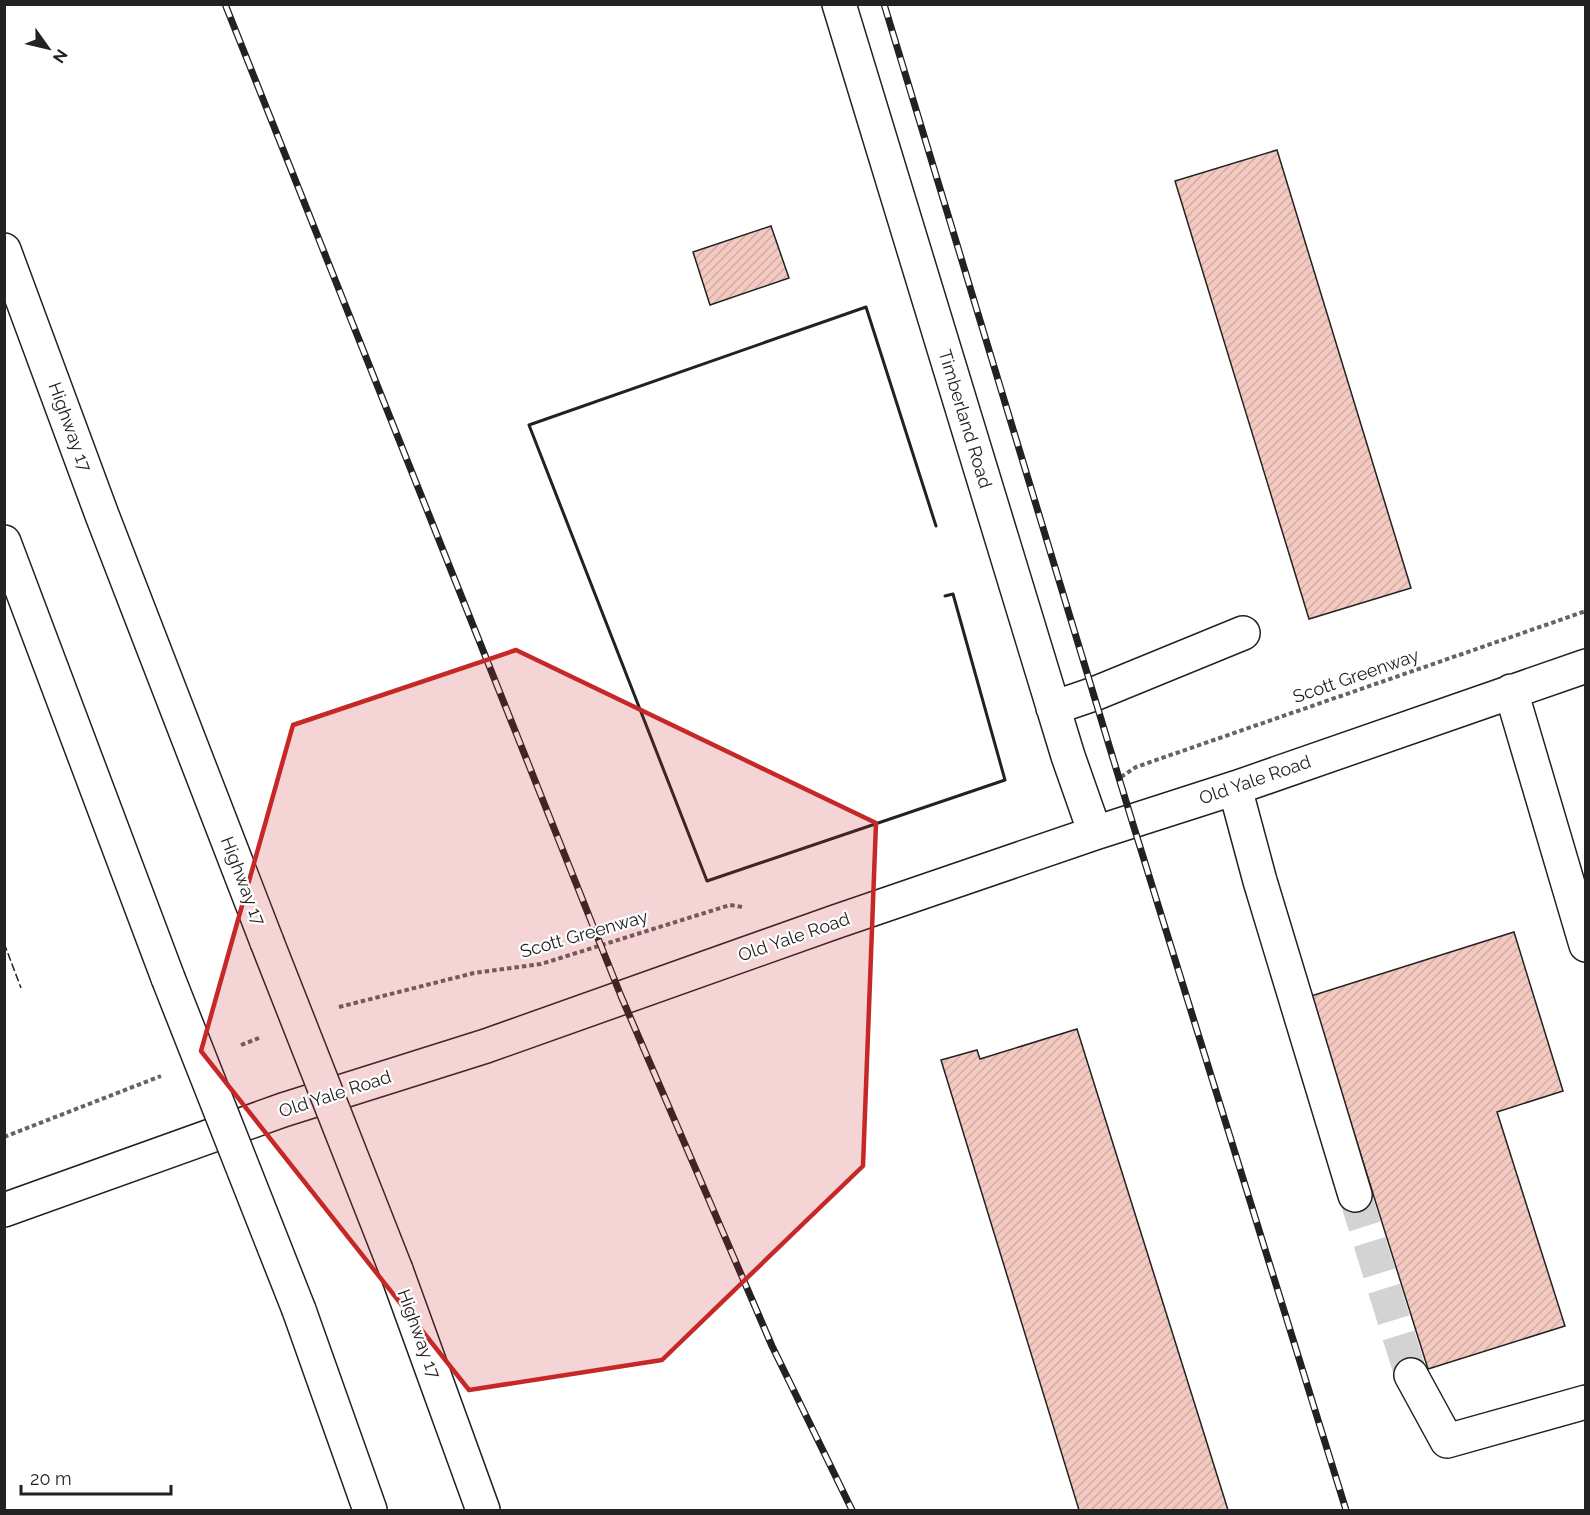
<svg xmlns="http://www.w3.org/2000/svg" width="1590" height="1515" viewBox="0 0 1590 1515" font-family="Raleway,sans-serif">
<defs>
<pattern id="building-hatch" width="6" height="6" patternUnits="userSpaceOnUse" patternTransform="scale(1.5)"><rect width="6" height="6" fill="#f3c9c0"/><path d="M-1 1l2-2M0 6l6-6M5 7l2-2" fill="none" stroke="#d0aca5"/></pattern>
</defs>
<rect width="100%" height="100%" fill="#fff"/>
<!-- building -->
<path fill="url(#building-hatch)" stroke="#222" stroke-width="1.5" d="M1277,150L1411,588L1309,619L1175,181Z
M771,226L789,278L710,305L693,252Z
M1514,932L1563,1091L1497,1112L1565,1326L1428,1369L1311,996Z
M1077,1029L1228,1510H1079L941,1060L977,1050L980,1059Z"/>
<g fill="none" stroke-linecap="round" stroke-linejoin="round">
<!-- minor-tunnel -->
<path stroke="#d3d3d3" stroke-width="33" stroke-dasharray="33 16" stroke-linecap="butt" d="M1355,1195L1411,1375"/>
<!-- minor casing -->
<g stroke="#222" stroke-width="36">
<path id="minor" d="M839,4L1068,756L1095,833
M1511,691L1586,945
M1053,708L1094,694L1243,633
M1235,788L1260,881L1355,1195
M4,1210L283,1110L486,1046L835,922L1095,833L1235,788L1586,666
M1411,1375L1447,1441L1586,1402"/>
</g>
<!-- highway casing -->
<g stroke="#222" stroke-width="36">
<path id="highway" d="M4,250L102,515L267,942
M4,542L168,978
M396,1270L483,1510
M299,1310L370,1510"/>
</g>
<!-- path -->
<path stroke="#646464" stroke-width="4" stroke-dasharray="4.5 3" stroke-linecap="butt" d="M1121,777L1136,767L1586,611
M339,1007L474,973L541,964L730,905L743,907
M241,1045L259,1038
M4,1137L161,1076"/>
<!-- minor -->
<use href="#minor" stroke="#fff" stroke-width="33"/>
<!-- highway -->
<use href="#highway" stroke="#fff" stroke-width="33"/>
<!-- rail casing -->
<g stroke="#222" stroke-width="7">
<path id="rail" d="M225,4L621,996L772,1346L852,1510
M884,4L1132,821L1346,1510"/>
</g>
<!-- rail -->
<use href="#rail" stroke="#fff" stroke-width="4.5" stroke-dasharray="14" stroke-linecap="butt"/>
<!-- highway-bridge casing -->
<g stroke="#222" stroke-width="36" stroke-linecap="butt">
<path id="highway-bridge" d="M267,942L396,1270
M168,978L299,1310"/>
</g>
<!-- highway-bridge -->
<use href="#highway-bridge" stroke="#fff" stroke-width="33"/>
<!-- fence -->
<path stroke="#222" stroke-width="1.5" stroke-dasharray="8 3" stroke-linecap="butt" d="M4,943L21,988"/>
<!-- wall -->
<path stroke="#222" stroke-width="3" d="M936,526L866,307L529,425L707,881L1005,780L953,594L945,596"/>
</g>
<!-- marked area -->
<path fill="#c62828" fill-opacity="0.2" stroke="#c62828" stroke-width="4.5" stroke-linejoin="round" d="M516,650L876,823L863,1166L662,1360L469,1390L201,1051L293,725Z"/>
<g text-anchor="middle" stroke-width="4.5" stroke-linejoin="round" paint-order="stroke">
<!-- street labels -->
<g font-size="18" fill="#222" stroke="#fff">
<text transform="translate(965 419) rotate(73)" y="6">Timberland Road</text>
<text transform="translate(70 427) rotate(70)" y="6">Highway 17</text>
<text transform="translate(1356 676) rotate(-19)" y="6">Scott Greenway</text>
<text transform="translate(1255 780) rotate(-19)" y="6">Old Yale Road</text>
<text transform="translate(243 881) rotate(69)" y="6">Highway 17</text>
<text transform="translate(584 934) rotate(-16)" y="6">Scott Greenway</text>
<text transform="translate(794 937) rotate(-19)" y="6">Old Yale Road</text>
<text transform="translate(335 1094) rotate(-18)" y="6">Old Yale Road</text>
<text transform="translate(419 1334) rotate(70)" y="6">Highway 17</text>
</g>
</g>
<!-- border -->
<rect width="1590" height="1515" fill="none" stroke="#222222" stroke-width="12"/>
<!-- north arrow -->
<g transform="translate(48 48) rotate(124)" stroke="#ffffff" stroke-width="4.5" paint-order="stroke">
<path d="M0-4.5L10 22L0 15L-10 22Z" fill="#222222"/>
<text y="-9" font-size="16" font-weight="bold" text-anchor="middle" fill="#222222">N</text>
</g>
<!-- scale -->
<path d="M21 1485v9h150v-9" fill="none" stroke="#222222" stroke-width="3"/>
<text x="30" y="1485" font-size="18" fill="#222222" stroke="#ffffff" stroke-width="4.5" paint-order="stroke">20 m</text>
</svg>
